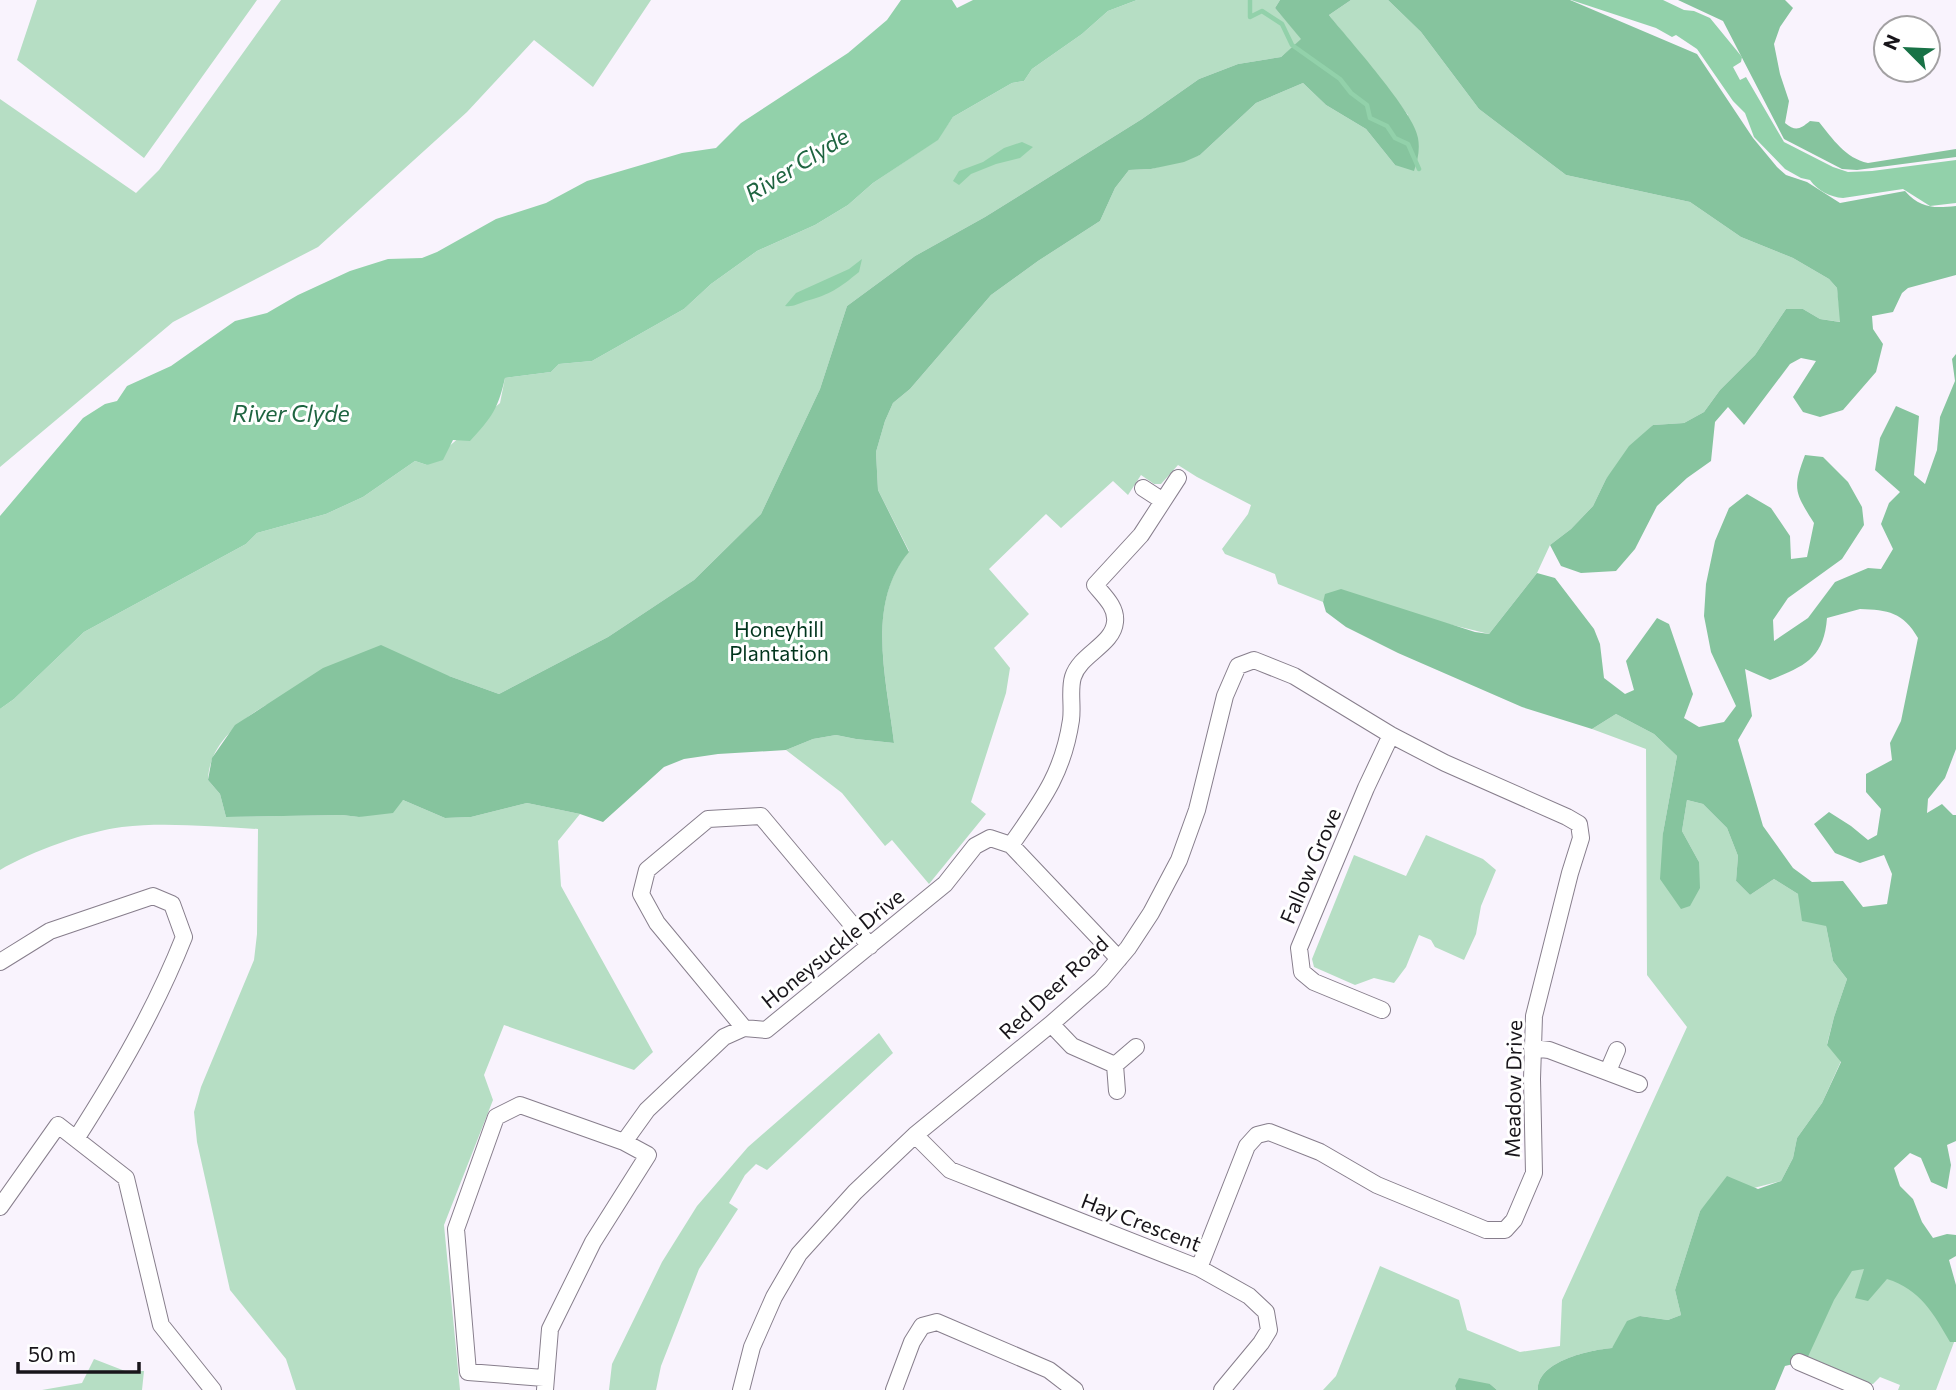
<svg xmlns="http://www.w3.org/2000/svg" width="1956" height="1390" viewBox="0 0 1956 1390" font-family="Commissioner,sans-serif">
<rect width="100%" height="100%" fill="#f9f3fd"/>
<!-- green -->
<path fill="#b6dec4" d="M37,0H257L144,158L17,60Z
M281,0H651L593,87L534,40L467,112L318,247L173,322L0,467V99L136,193L159,170Z
M1137,0H1280L1275,8L1302,39L1281,57L1238,64L1199,79L1142,119L985,217L915,256L847,306L820,389L761,514L694,580L608,637L499,694L449,676L266,705C239,721 209,745 208,780L220,794L226,817L342,815L359,817L403,800L445,818L471,817L527,803L580,814L558,841L561,886L653,1052L634,1070L504,1025L484,1075L493,1100L444,1225L460,1390H296L286,1359L230,1290L197,1142L194,1112L201,1087L254,960L257,934L258,829C213,827 167,822 122,827C88,831 30,852 0,870V709L14,699L84,632L246,544L257,533L326,514L363,497L415,461L427,465L500,403L505,378L551,372L559,364L592,361L684,309L711,284L757,251L815,225L848,205L873,183L937,140L953,117L1012,83L1024,81L1032,69L1082,34L1108,11Z
M1351,0H1388L1421,32L1479,109L1566,175L1690,202L1741,237L1793,258L1829,279L1837,288L1841,322L1820,319L1803,309H1786L1755,355L1720,390L1704,412L1684,423L1653,425L1606,479L1593,506L1571,529L1550,545L1537,573L1489,634L1326,594L1323,602L1278,584L1275,574L1225,554L1222,549L1248,514L1251,505L1197,477L1178,465L1161,484H1154L1141,475L1128,495L1113,481L1061,528L1046,514L989,569L1029,614L994,648L1010,668L1006,693L971,802L986,814L929,884L892,840L885,846L842,793L786,750L813,739L836,735L856,739L894,743C887,680 865,604 909,551L878,490L876,452L885,421L893,403L910,389L991,295L1038,261L1100,221L1115,188L1129,170L1151,169L1200,155L1256,103L1303,83L1326,105L1366,129L1395,165L1408,115L1329,15Z
M1616,714L1654,734L1677,756L1663,833L1699,862L1682,831L1687,800L1703,804L1727,828L1738,856L1736,881L1750,895L1774,879L1798,894L1826,926L1833,961L1847,979L1834,1017L1827,1044L1841,1061L1822,1103L1797,1138L1793,1158L1781,1181L1711,1199L1700,1211L1675,1290L1681,1315L1668,1320L1640,1316L1612,1348C1590,1350 1537,1361 1538,1390H1497L1490,1384L1455,1386L1456,1390H1323L1336,1376L1380,1266L1459,1300L1467,1330L1520,1352L1560,1346L1562,1300L1687,1027L1647,975L1646,749L1592,729Z
M1426,835L1483,859L1496,870L1481,906L1476,934L1464,960L1435,947L1431,940L1419,935L1406,967L1394,983L1374,978L1355,985L1314,967L1312,959L1354,855L1406,876Z
M879,1033L893,1053L767,1170L756,1164L745,1175L729,1203L738,1209L699,1269L661,1366L656,1390H609L612,1364L662,1262L697,1206L748,1147Z
M1868,1209L1956,1337L1936,1390H1898L1900,1385L1880,1377L1873,1384L1860,1382L1798,1359Z
M94,1359L125,1371H144L142,1390H42L82,1383Z"/>
<!-- forest -->
<path fill="#86c49e" fill-rule="evenodd" d="M1280,0H1351L1329,15C1348,39 1415,113 1418,138C1420,149 1418,160 1414,171L1395,165L1366,129L1326,105L1303,83L1256,103L1200,155L1184,162L1151,169L1129,170L1115,188L1100,221L1038,261L991,295L910,389L893,403L885,421L876,452L878,490L909,552C865,604 887,681 894,743L856,739L836,735L813,739L786,750L718,754L684,759L664,767L603,822L580,814L527,803L471,817L445,818L403,800L393,813L359,817L342,815L226,817L220,794L208,780L212,758L235,725L323,668L381,645L449,676L499,694L608,637L694,580L761,514L820,389L847,306L915,256L985,217L1142,119L1199,79L1238,64L1281,57L1301,39L1275,8Z
M1388,0H1570L1697,54L1753,138L1777,167L1786,175L1807,182L1840,203L1905,191C1921,209 1934,208 1956,206V275L1908,288L1902,293L1893,312L1872,316L1873,329L1883,344L1876,372L1843,410L1820,417L1803,412L1793,397L1816,361L1801,358L1790,364L1744,425L1728,407L1715,422L1711,461L1687,478L1657,506L1635,549L1616,571L1581,573L1561,566L1550,545L1571,529L1593,506L1606,479L1629,446L1653,425L1684,423L1704,412L1720,390L1755,355L1786,309H1803L1820,319L1840,322L1837,288L1829,279L1793,258L1741,237L1690,202L1566,175L1479,109L1421,32Z
M1678,0H1785L1793,8L1780,27L1774,44L1780,74L1789,101L1785,123C1796,132 1800,129 1810,121L1819,122C1833,139 1845,158 1868,163L1956,149V157L1857,170L1842,169L1784,139L1723,21Z
M1956,354V749L1945,778L1928,799L1927,813L1942,804L1953,815H1956V1141L1947,1145L1951,1165L1947,1189L1931,1182L1921,1158L1910,1153L1894,1168L1900,1186L1913,1199L1922,1222L1933,1238L1947,1234L1956,1235V1256L1949,1260L1956,1285V1342H1950C1934,1314 1920,1289 1887,1279L1868,1301L1855,1298L1864,1269L1852,1271L1834,1300L1806,1361L1785,1366L1775,1390H1538C1537,1361 1590,1350 1612,1348L1627,1321L1640,1316L1668,1320L1681,1315L1675,1290L1700,1211L1727,1176L1758,1189L1781,1181L1793,1158L1797,1138L1822,1103L1841,1062L1827,1045L1834,1017L1847,979L1833,961L1826,926L1802,921L1798,894L1774,879L1750,895L1736,881L1738,856L1727,828L1703,804L1687,800L1682,831L1699,862L1700,888L1690,906L1681,909L1660,879L1663,833L1677,756L1654,734L1616,714L1592,729L1522,707L1398,653L1346,627L1326,612L1323,602L1325,594L1341,589L1475,632L1489,634L1537,573L1555,578L1594,629L1600,644L1604,678L1625,694L1634,690L1626,661L1657,618L1669,624L1693,694L1684,718L1699,727L1724,722L1736,706L1711,652L1704,616L1706,584L1715,541L1729,508L1747,494L1771,508L1790,536L1791,559L1807,557L1814,523C1795,493 1792,489 1805,455L1823,457L1848,482L1862,507L1864,525L1842,559L1788,598L1773,620L1774,641L1808,618L1835,582L1868,568L1881,569L1893,549L1881,524L1889,503L1900,492L1875,470L1880,438L1896,406L1919,416L1914,475L1925,484L1937,450L1940,417L1955,381L1952,359ZM1860,609C1888,610 1903,612 1918,638L1901,721L1890,743L1892,760L1866,774V792L1881,809L1877,835L1868,840L1851,826L1829,812L1814,824L1835,853L1860,863L1884,855L1892,874L1887,904L1863,907L1843,881L1812,882L1793,868L1763,826L1738,740L1752,716L1745,669L1770,680C1805,666 1824,658 1827,618Z
M1459,1378L1490,1384L1497,1390H1456L1455,1386Z"/>
<!-- water -->
<path fill="#92d1aa" d="M901,0H952L957,8L973,0H1137L1108,11L1082,34L1032,69L1024,81L1012,83L953,117L938,140L873,183L848,205L815,225L757,251L711,284L684,309L592,361L559,364L551,372L505,378C498,409 492,417 470,441L453,440L443,460L427,465L415,461L363,497L326,514L257,533L246,544L84,632L14,699L0,709V516L83,418L105,404L117,401L127,386L171,366L235,321L267,313L298,295L350,271L388,259L422,258L437,252L496,219L546,203L587,181L682,153L716,148L741,123L848,53L887,20Z
M1571,0H1663L1684,10L1694,11L1710,18L1742,57L1741,62L1733,67L1740,80L1746,77L1784,142L1833,167L1848,172L1872,171L1956,160V203L1930,206L1903,189L1843,198C1830,197 1818,191 1810,180L1801,178L1785,169L1754,137L1745,113L1733,101L1697,49L1676,35L1672,37L1656,28Z
M1022,142L1033,147L1020,158L996,164L971,174L959,185L953,181L959,171L983,162L1004,148Z
M862,259L859,272C838,289 831,294 806,301C797,304 794,307 785,306L796,293L849,269Z"/>
<g fill="none" stroke-linecap="round" stroke-linejoin="round">
<!-- stream -->
<path stroke="#92d1aa" stroke-width="4.5" d="M1250,0V17L1262,11L1282,24L1292,45L1340,79L1351,93L1367,105L1370,118L1387,126L1395,138L1408,144L1419,169"/>
<!-- minor casing -->
<g stroke="#877e8c" stroke-width="18">
<path id="minor" d="M1143,488L1163,501
M1011,845C1041,802 1063,774 1071,720C1073,706 1069,690 1073,677C1080,654 1113,645 1115,622C1117,607 1103,595 1095,585L1141,535L1178,478
M0,962L50,931L153,896L172,904L184,937C155,1010 118,1073 76,1139
M1382,1010L1314,982L1302,972L1299,948L1366,788L1391,735
M1051,1024L1072,1046L1115,1065L1117,1091
M744,1028L657,923L641,894L647,870L708,819L761,816L870,946
M1532,1048L1549,1050L1639,1084
M1115,1065L1136,1047
M1608,1071L1617,1050
M915,1135L950,1170L1199,1268L1249,1296L1266,1312L1269,1330L1261,1343L1222,1390
M0,1207L58,1125L126,1178L161,1325L213,1390
M1799,1362L1865,1390
M544,1378L468,1372L456,1229L496,1117L520,1105L624,1142
M545,1390L550,1329L593,1242L648,1155L624,1142L647,1110L724,1037L744,1028L766,1030L945,884L975,846L990,838L1011,845L1119,959
M741,1390L752,1347L774,1297L799,1254L855,1192L915,1135L1051,1024L1101,980L1128,948L1151,913L1179,860L1197,810L1225,696L1238,666L1254,660L1294,676L1391,735L1445,763L1567,817L1579,824L1581,838L1570,873L1534,1016L1532,1079L1534,1173L1514,1220L1505,1230H1486L1377,1185L1320,1152L1269,1132L1257,1135L1247,1146L1199,1268
M894,1390L912,1342L922,1326L937,1322L1049,1370L1075,1390"/>
</g>
<!-- minor -->
<use href="#minor" stroke="#fff" stroke-width="16"/>
</g>
<g text-anchor="middle" stroke-width="6" stroke-linejoin="round" paint-order="stroke">
<!-- park labels -->
<g font-size="21" fill="#00341c" stroke="#fff">
<text x="779" y="637">Honeyhill<tspan x="779" dy="24">Plantation</tspan></text>
</g>
<!-- street labels -->
<g font-size="21" fill="#18151a" stroke="#fff">
<text transform="translate(1311 866) rotate(-67)" y="7">Fallow Grove</text>
<text transform="translate(833 949) rotate(-39)" y="7">Honeysuckle Drive</text>
<text transform="translate(1054 988) rotate(-43)" y="7">Red Deer Road</text>
<text transform="translate(1514 1089) rotate(-89)" y="7">Meadow Drive</text>
<text transform="translate(1141 1223) rotate(21)" y="7">Hay Crescent</text>
</g>
<!-- water labels -->
<g font-size="23" font-style="italic" fill="#1e6440" stroke="#fff">
<text transform="translate(797 165) rotate(-32)" y="8">River Clyde</text>
<text x="291" y="422">River Clyde</text>
</g>
</g>
<!-- north arrow -->
<g transform="translate(1907 49) rotate(294)"><circle r="33" fill="#ffffff" stroke="#a3a1a3" stroke-width="2"/>
<path d="M0-5L12 26L0 18L-12 26Z" fill="#187246"/>
<text y="-10" font-size="19" font-weight="bold" text-anchor="middle" fill="#18151a">N</text>
</g>
<!-- scale -->
<path d="M18 1362v10h121v-10" fill="none" stroke="#18151a" stroke-width="3.5"/>
<text x="28" y="1362" font-size="21" fill="#18151a" stroke="#ffffff" stroke-width="5" paint-order="stroke">50 m</text>
</svg>
